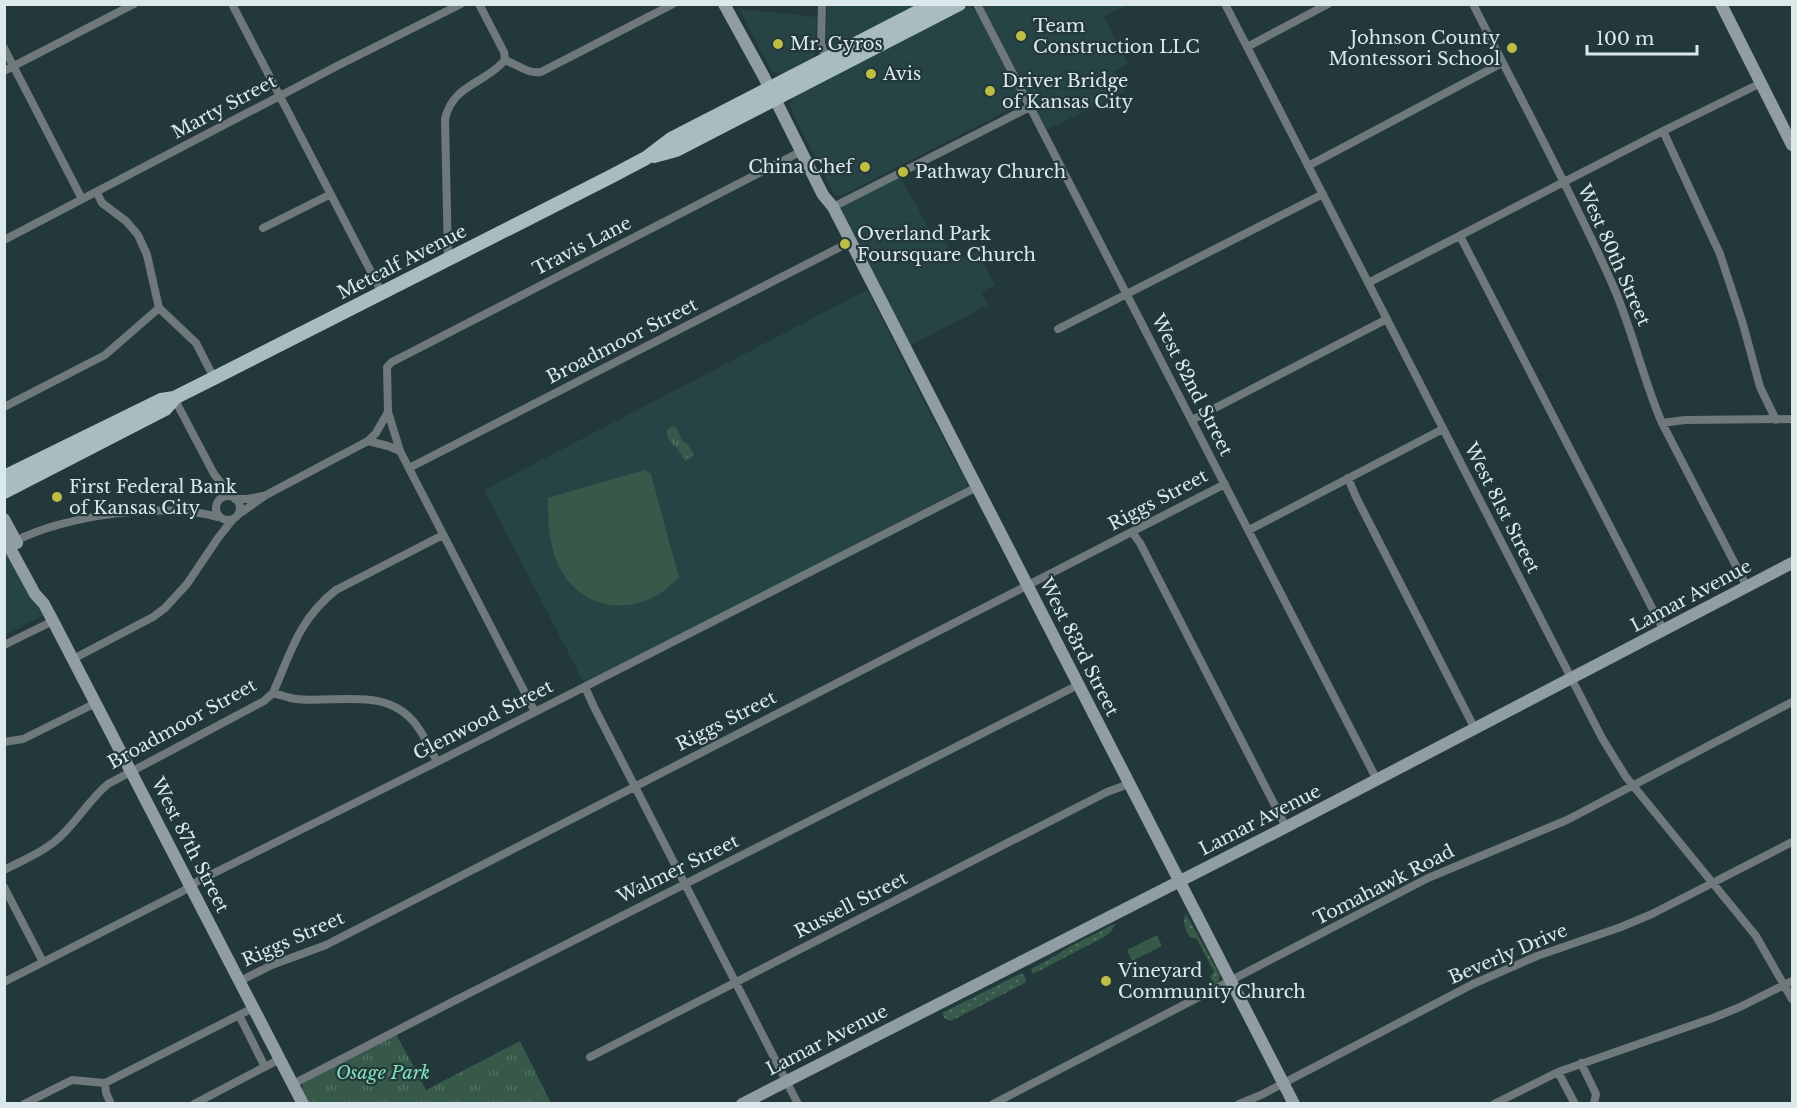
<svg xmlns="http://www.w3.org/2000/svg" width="1797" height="1108" viewBox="0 0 1797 1108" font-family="'Libre Baskerville',serif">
<defs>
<pattern id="grass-dots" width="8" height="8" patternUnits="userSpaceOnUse" patternTransform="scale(1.5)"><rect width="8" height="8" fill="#365949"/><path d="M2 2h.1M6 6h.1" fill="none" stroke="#527163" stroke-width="1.8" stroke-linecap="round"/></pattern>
<pattern id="park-tufts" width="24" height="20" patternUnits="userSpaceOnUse" patternTransform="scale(1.5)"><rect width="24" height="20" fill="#365949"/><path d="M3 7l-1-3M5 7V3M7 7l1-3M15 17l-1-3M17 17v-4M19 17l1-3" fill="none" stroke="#527163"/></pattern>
</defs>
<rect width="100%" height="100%" fill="#23383a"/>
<!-- built -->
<path fill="#264446" d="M827,5H924L837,48L830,46L826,39Z
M982,5H1127L1104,17L1128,64L1114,71L1125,92L1046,130Z
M968,6L976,10L1020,97L1018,105L843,195L835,196L792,112L790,104L793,97Z
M739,9L817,17L814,59L784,75L772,72Z
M900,176L933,236L941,232L957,262L977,251L995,285L981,292L988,305L909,346L840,211V207Z
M867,290L952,456L964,474L967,485L964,490L584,683L484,490Z
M4,541L31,595L44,615L5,635Z"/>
<!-- grass -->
<path fill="url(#grass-dots)" d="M1186,914L1220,975L1219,981L1215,984L1210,977L1214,972L1197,939L1190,937C1185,930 1182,921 1186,914Z
M1116,923L1111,932L1104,937L1033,974L1031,969L1057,955L1065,949Z
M1022,973L1026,979L1025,983L951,1021L945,1019L942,1013Z"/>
<!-- park -->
<path fill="url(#park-tufts)" d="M673,426L677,429L683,442L687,443L694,455L685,461L677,448L671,443L667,436V430Z
M396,1034L426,1090L520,1041L551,1103H309L302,1090L303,1083Z"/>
<!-- pitch -->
<path fill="#365949" d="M644,470L651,474L679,578C673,583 667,588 661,593C618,620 568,602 554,553C548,535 548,517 548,498Z
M1157,935L1162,946L1132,961L1127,950Z"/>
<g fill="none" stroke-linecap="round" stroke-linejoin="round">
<!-- street -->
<path stroke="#6f787b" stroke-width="8" d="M232,4L382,293
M479,4L504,52L505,60
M822,4L821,43L826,59
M977,4L1377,780
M1225,4L1602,738L1626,777L1756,936L1792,999
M1473,4C1519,96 1569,187 1611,281C1632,327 1642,377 1662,423L1747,587
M1247,47L1328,4
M4,48L82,199
M505,60C518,65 528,74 541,72L673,4
M4,71L134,4
M1663,131L1720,254L1743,324L1760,387L1776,420
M1308,166L1502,63
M97,193L102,203L126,221L138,235L147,255L159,308L196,343L214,378
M833,207L1030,107
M263,228L329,195
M1460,236L1664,631
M4,240L339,65L461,4
M448,259L445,119C453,84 485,84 505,60
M1368,283L1663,131L1761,83
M1058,329L1323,194
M174,398L214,474L231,496
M4,407L105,355L159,308
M1192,420L1387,319
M1662,423L1685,420L1792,419
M368,441L388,446L400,451
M409,468L850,242
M1348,478L1356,497L1475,729
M216 508a12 12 0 1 1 24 0a12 12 0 1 1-24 0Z
M235,499H248L263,496
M239,514L266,495L368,441L376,433L388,412
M1249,530L1443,429
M1132,532L1140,543L1286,827
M16,541C62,516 167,501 217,517
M4,645L53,621
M73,659L153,617L165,608L187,584L218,538L233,519
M585,687L594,707L798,1104
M273,693C281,695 288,698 296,699C337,704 387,685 417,726C425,737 431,750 437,762
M535,712L400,451L388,412L387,367L392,362L800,152
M4,742L23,739L96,703
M4,870C25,859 48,850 64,833C80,817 91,798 108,784L264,701L273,693C291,652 299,619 336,590L443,535
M4,887L43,962
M240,981L272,965L326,945L1225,484
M4,982L183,891L198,881L437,762L977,487
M239,1015L265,1067
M590,1057L1107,792L1129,784
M1581,1063L1596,1094L1594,1104
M1558,1072L1575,1104
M105,1083L106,1093L111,1104
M293,1084L454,1001L1078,685
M24,1104L72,1080L105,1083L253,1008
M194,1104L280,1059
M993,1104L1428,878L1567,820L1792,702
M1239,1104L1261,1095L1473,984L1537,956L1621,927L1652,914L1792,842
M1494,1104L1558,1072L1713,1018L1740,1007L1792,981"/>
<!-- secondary -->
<path stroke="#909ea3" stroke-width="12" d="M724,4L763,75L823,195L833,207L1294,1104
M1721,4L1792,145
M4,519L17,543
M4,537L35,594L44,604L53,621L303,1104
M742,1104L1286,827L1792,563"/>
<!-- primary -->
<path stroke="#a9bcc2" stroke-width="14" d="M654,156L676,150L959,4
M4,477L161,400L174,398L214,378L612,176L646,158L671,139L933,4
M4,492L165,409L173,400"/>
</g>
<!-- markers -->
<g fill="#bfbe42" stroke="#23383a" stroke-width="2">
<circle cx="1021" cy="36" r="6"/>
<circle cx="778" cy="44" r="6"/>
<circle cx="1512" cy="48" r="6"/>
<circle cx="871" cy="74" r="6"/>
<circle cx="990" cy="91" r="6"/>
<circle cx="865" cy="167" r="6"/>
<circle cx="903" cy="172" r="6"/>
<circle cx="845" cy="244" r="6"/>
<circle cx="57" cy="497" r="6"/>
<circle cx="1106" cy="981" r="6"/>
</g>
<g text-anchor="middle" stroke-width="4.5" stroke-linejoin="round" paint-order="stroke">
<!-- poi labels -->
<g font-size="18" fill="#dce9ea" stroke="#23383a" text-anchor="start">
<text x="1033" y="32">Team<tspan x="1033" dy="21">Construction LLC</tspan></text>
<text x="1500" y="44" text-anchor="end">Johnson County<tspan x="1500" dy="21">Montessori School</tspan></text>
<text x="790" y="50">Mr. Gyros</text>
<text x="883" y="80">Avis</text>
<text x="1002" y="87">Driver Bridge<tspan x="1002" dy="21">of Kansas City</tspan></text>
<text x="853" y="173" text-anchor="end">China Chef</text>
<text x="915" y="178">Pathway Church</text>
<text x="857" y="240">Overland Park<tspan x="857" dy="21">Foursquare Church</tspan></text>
<text x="69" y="493">First Federal Bank<tspan x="69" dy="21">of Kansas City</tspan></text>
<text x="1118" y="977">Vineyard<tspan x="1118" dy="21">Community Church</tspan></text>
</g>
<!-- street labels -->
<g font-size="18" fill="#dce9ea" stroke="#23383a">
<text transform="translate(224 107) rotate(-28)" y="6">Marty Street</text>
<text transform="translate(582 246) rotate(-27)" y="6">Travis Lane</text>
<text transform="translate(1614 255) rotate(66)" y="6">West 80th Street</text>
<text transform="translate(402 262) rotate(-27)" y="6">Metcalf Avenue</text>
<text transform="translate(622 341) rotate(-27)" y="6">Broadmoor Street</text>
<text transform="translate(1192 385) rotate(63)" y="6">West 82nd Street</text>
<text transform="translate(1158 500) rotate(-28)" y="6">Riggs Street</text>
<text transform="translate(1502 508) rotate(63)" y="6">West 81st Street</text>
<text transform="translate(1691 596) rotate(-28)" y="6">Lamar Avenue</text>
<text transform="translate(1079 647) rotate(63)" y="6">West 83rd Street</text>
<text transform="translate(483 720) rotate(-27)" y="6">Glenwood Street</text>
<text transform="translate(726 721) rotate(-27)" y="6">Riggs Street</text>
<text transform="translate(182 724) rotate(-29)" y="6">Broadmoor Street</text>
<text transform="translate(1260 820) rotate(-27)" y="6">Lamar Avenue</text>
<text transform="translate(190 845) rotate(63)" y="6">West 87th Street</text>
<text transform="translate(678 869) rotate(-26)" y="6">Walmer Street</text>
<text transform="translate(1384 885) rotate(-27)" y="6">Tomahawk Road</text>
<text transform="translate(851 905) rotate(-27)" y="6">Russell Street</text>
<text transform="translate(293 939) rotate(-24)" y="6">Riggs Street</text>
<text transform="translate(1508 954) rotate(-23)" y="6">Beverly Drive</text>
<text transform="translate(827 1040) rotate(-27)" y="6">Lamar Avenue</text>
</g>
<!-- park labels -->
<g font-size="18" font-style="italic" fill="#82e1b9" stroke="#23383a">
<text x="383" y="1079">Osage Park</text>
</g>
</g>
<!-- border -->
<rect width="1797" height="1108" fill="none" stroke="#dce9ea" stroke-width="12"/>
<!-- scale -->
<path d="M1587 45v9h110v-9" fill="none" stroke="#dce9ea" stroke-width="3"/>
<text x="1596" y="45" font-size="18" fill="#dce9ea" stroke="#23383a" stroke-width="4.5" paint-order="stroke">100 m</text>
</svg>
